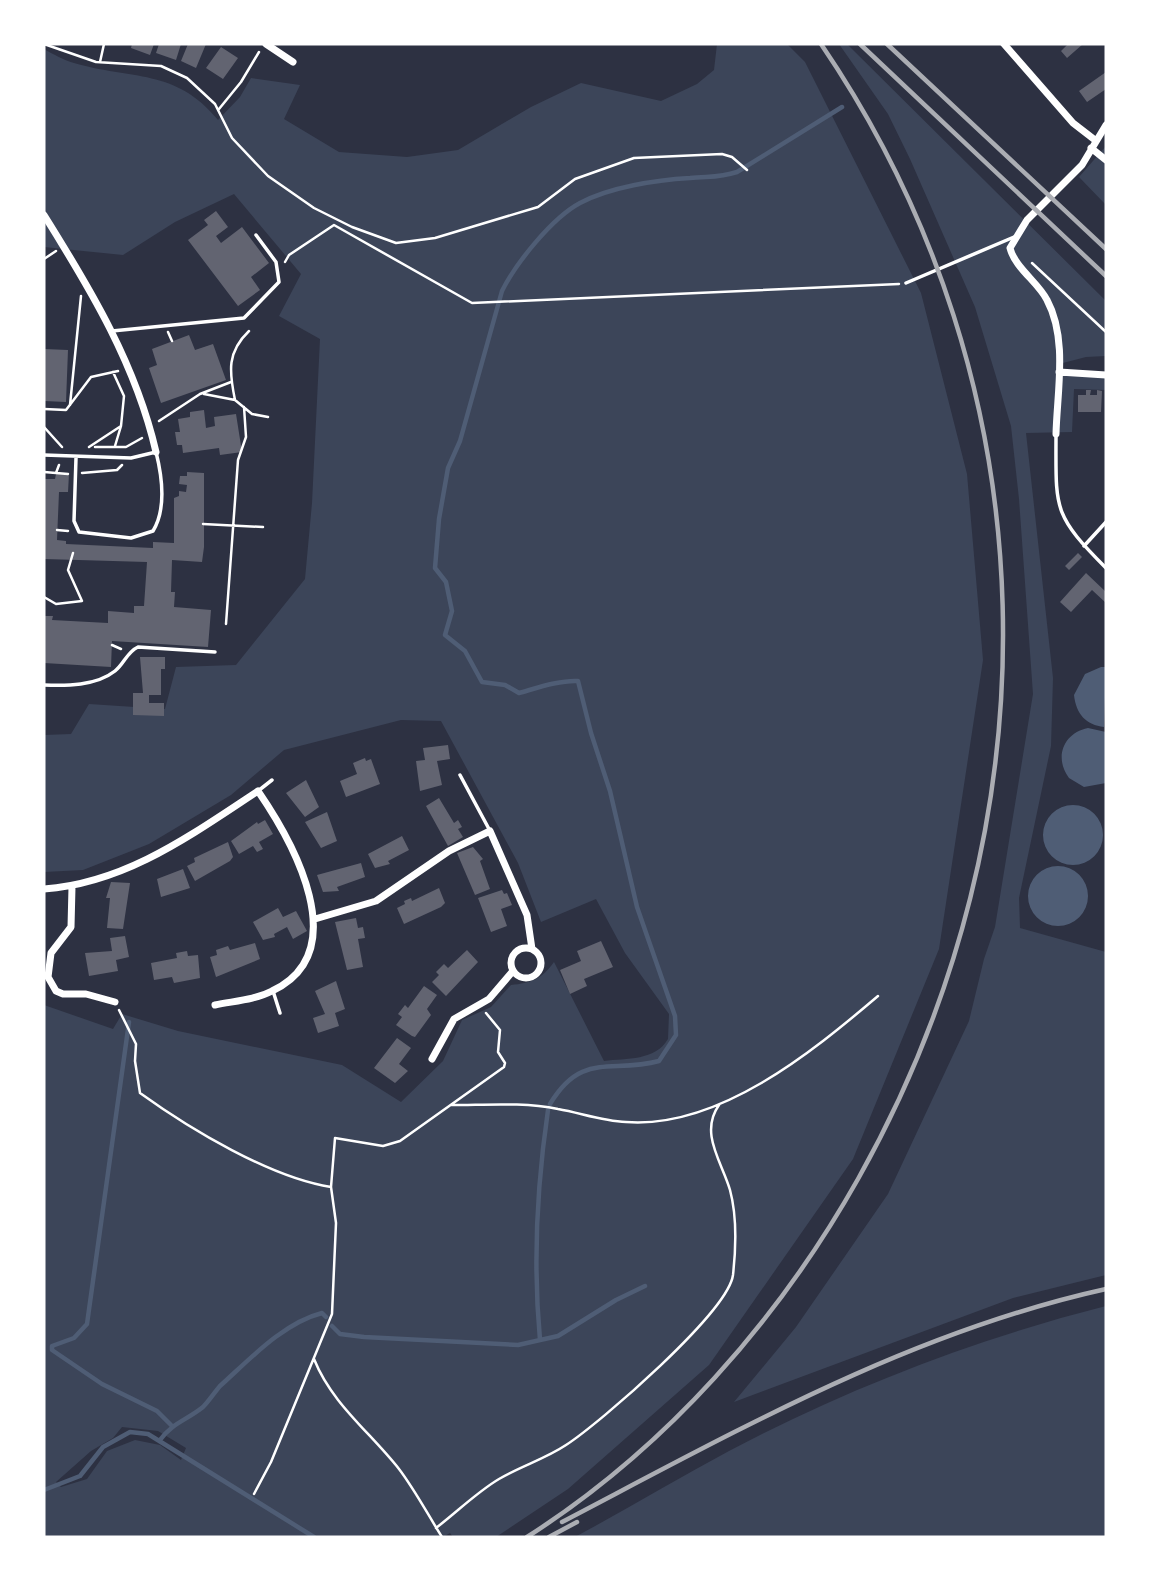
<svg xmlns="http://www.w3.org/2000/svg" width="1150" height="1581" viewBox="0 0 1150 1581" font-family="Raleway,sans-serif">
<rect width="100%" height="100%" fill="#2d3142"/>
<!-- green -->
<path fill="#3c4559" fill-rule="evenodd" d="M717,44H787L805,62L921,293L967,474L983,660L939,949L853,1159L709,1365L568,1489L496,1537H453L450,1533L443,1537H44V1005L113,1029L122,1014L178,1031L342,1065L401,1102L443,1061L462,1020L491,1007L511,985C531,983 542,979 554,962L604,1061C627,1058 655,1061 668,1039L669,1014L625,953L596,899L541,922L518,863L441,721L401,720L284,750L231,795L149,844L83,870L44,872V735L71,734L89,704L165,709L176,667L236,665L305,579L312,503L320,339L279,316L301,274L234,194L175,222L123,255L44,247V49C53,54 63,60 74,63C131,80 176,68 218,120L240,97L251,78L300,85L284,119L339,152L407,157L458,150L531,107L581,83L661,101L697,84L714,70ZM122,1427L158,1431L186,1448L181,1460L160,1445L135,1440L107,1451L87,1479L61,1487L56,1482L91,1451L113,1438Z
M839,44H847L1106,301V356L1086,357L1059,364V372L1106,375V390L1074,389L1072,432L1026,433L1053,678L1051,746L1019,898L1020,928L1106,952V1275L1013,1298L734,1402L796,1327L888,1194L969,1021L984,959L995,927L1033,694L1019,499L1011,426L975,307L910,159L888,114Z
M1106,146V205L1079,177Z
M1106,1306V1537H575C627,1509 677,1479 729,1451C848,1388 976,1339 1106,1306Z"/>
<!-- water -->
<path fill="#4f5d75" d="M1101,667H1106L1104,727C1086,725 1076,714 1074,695L1085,674Z
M1088,728L1106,732V783L1084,787L1069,778C1054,758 1063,733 1088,728Z
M1043 835a30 30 0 1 1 60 0a30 30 0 1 1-60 0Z
M1028 896a30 30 0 1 1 60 0a30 30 0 1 1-60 0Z"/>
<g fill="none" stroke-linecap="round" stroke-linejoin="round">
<!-- stream -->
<path stroke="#4f5d75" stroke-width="4.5" d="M129,1022L87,1324L74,1338L52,1346V1350L102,1384L157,1411L171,1425
M550,1104C582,1051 610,1074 659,1061L676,1035L675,1016L637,907L610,791L591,733L578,681C560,680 537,688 519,693L505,685L482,682L465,651L445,635L452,611L446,582L435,568L439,519L448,468L460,441L502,291C516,263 552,218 580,203C610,187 656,180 690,178C708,176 719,178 737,172L842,107
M332,1326L340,1334L364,1337L518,1345L558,1336L616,1300L645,1286
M540,1340C533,1265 537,1185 548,1110
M160,1440C172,1423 187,1420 203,1407C209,1401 214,1393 220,1386C249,1360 283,1323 322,1313L326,1317
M44,1490L80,1476L103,1447L130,1432L148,1434L314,1537"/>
</g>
<!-- building -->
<path fill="#626471" d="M132,44H154L150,55L131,48Z
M159,44H181L176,60L156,53Z
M188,44H206L196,68L181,61Z
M1068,44H1083L1067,58L1061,51Z
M221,47L238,58L223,79L206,68Z
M1106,72V89L1087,102L1079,91Z
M216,211L228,227L216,236L221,243L242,227L269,263L251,277L260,290L238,306L188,240L208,225L204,220Z
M189,335L195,350L213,344L226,380L161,403L149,368L157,365L152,349Z
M44,349L68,350L66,402L44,401Z
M1086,390H1091L1090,395H1097V390L1102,391L1101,412H1078V395H1086Z
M204,410L206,428L215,426L214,417L236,414L242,452L220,455L219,448L183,453L182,445H177L175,432H180L178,419L190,417V412Z
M187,472L204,473V547L202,562L172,560L171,592H175L174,607L211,610L208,647L112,641L111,667L44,663V616H53L52,620L108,623V611L134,613V606H144L147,562L44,559V479H55L56,474H69L68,492H59L57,540L66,541V544L153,548V542L174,543V498L179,496V491L186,492L187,485L179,484L180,476H187Z
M1078,553L1082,557L1069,570L1065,566Z
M1086,573L1106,592V603L1092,590L1071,612L1060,602Z
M140,657H165V669H161V695H149V703H164V716L133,715V693H143Z
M448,745L450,759L437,761L442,785L420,791L416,761L425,760L423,748Z
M365,758L366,761L371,759L380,784L346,797L340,781L357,774L353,763Z
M306,780L319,807L305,817L286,793Z
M439,798L454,823L458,820L462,827L458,829L463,837L448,846L426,806Z
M327,812L337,841L321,848L305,822Z
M265,820L273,834L259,842L263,849L257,852L253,846L239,854L231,841L257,822L258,824Z
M402,836L409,850L388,861L390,864L375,868L368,854Z
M228,842L233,857L230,861L195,881L187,866L195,862L194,858Z
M473,847L483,859L480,861L490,889L475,895L457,853Z
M361,863L365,877L337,887L339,891L323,892L317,875Z
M183,869L190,888L161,897L157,879Z
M111,882L130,883L123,929L107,928L110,898H106Z
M439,888L445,903L441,907L404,924L397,908L405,904L404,901L411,898L412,901Z
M502,890L504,894L507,893L512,905L501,909L507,926L491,932L478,898Z
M278,908L283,917L296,911L307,931L293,939L287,927L274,934L275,937L263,940L253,922Z
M356,918L358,928L363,927L365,938L358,939L363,967L347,970L335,922Z
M125,936L129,957L116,960L118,971L89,976L85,953L112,951L110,938Z
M601,941L613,967L584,979L587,986L570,994L560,970L581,961L577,951Z
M255,943L260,959L216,977L210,957L217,955L216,950L228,946L230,950Z
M467,950L478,962L446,996L432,982L439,975L436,972L444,964L448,968Z
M187,951L188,956L198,955L200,978L174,983L172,977L154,980L151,963L177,958L176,953Z
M336,981L345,1009L335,1013L339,1026L318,1033L313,1018L325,1014L315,991Z
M424,986L437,995L427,1009L431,1015L415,1037L412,1036L396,1025L402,1017L398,1014L405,1005L408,1008Z
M397,1038L411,1048L399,1064L408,1071L395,1083L374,1068Z"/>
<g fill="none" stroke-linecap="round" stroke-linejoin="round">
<!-- path -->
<path stroke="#fff" stroke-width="2.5" d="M44,44L96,62L161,66L187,78L215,104L232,138L268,176L314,208L352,227L396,243L435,238L538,207L575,179L634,158L722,154L732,157L747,170
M100,62L104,44
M219,109L241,82L259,52
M44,259L56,251
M285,262L289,255L334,225L472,303L899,284
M1032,263L1106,332
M168,332L172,341
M113,372L124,396L121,426
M204,394L235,400L252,414L268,417
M235,400C229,371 227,352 249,331
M70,405L81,296
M44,409L66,410L91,377L118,371
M159,421L200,394L231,382
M44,427L62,447
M89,447L121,426L115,446
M95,447H126L142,438
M44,472L68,474
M56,473L59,465
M82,473L117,470L122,465
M203,524L263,527
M57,530L68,531
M44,597L56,604L82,601L68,570L73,553
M226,624L238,460L246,437L244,407
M112,645L121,649
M119,1010L136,1044L135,1061L140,1093C190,1129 271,1178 331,1187L335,1138L383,1146L400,1141L504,1067L505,1063L498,1052L500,1030L486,1013
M451,1105C486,1105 523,1102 558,1109C581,1113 602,1121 626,1122C718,1129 811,1053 878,996
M314,1359C332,1404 370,1432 399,1469C415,1490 428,1515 442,1537
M254,1494L271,1462L332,1314L336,1223L331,1187
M436,1528C457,1512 477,1492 499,1479C521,1466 545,1459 566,1445C600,1423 728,1312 733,1275C736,1248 737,1216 730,1190C722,1162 699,1133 719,1105"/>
<!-- service -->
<path stroke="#fff" stroke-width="3.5" d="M906,283L1014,237
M112,331L244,318L279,282L276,262L256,235
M1056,434C1056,509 1052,514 1106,568
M44,455L131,458L156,452C162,476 167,508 153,531L131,538L79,532L74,521L76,458
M1084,546L1106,522
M44,685C66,686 96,686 115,671C124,664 127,652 138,647L215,652
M460,775L489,829
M258,791L272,780
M273,991L280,1013"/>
<!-- minor -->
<path stroke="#fff" stroke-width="7" d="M266,44L293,62
M1004,44L1073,123L1095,140
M1091,148L1106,160
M44,215C91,290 136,365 156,452
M1059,372L1106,375
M1056,434C1057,392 1068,339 1047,300C1038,282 1015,268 1010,248L1027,220L1082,165L1106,125
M72,887L71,927L51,953L48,977L56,991L63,994H86L115,1002
M44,889C126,883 191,835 258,791C293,842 355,952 272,991C255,1000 234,1001 215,1005
M315,919L376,901L449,851L490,831L527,915L532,949
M511 963a15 15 0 1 1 30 0a15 15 0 1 1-30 0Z
M432,1059L454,1019L489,999L513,971"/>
<!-- rail -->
<path stroke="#abadb3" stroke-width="4.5" d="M860,44L1106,276
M887,44L1106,249
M562,1522C738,1430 911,1332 1106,1289
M527,1537C665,1449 778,1321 858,1179C1060,820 1054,386 821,44
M549,1537L577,1522"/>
</g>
<!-- border -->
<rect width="1150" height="1581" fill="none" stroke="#ffffff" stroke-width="91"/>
</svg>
